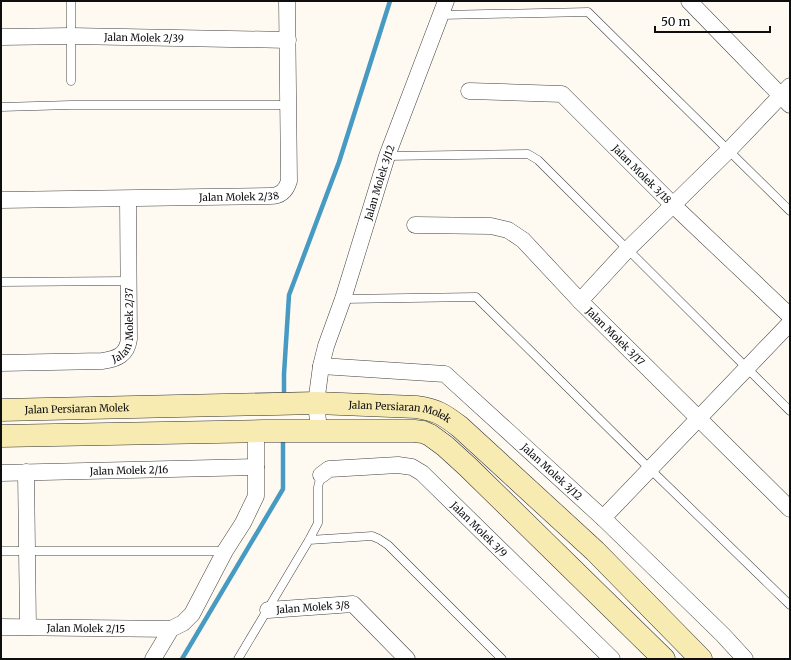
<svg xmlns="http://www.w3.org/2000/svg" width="791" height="660" viewBox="0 0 791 660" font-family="Merriweather,serif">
<rect width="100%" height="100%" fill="#fefaf1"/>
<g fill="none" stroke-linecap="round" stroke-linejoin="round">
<!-- stream -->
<path stroke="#479ac2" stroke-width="4.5" d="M284,399V374L289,295L339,162L390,1
M182,659L283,489V436"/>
<!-- lane casing -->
<g stroke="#414141" stroke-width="9">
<path id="lane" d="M441,15L588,12L790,211
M71,81V1
M1,107L71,105H288
M387,156L528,154L538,160L790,411
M1,282L128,281
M343,299L476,297L650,469L790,605
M309,540L372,536L379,539L388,545L502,659
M1,551H225
M238,659L309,540L318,523V487L321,475"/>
</g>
<!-- street casing -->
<g stroke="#414141" stroke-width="17">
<g id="street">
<path d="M689,1L790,105"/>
<path id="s1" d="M1,37L71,36L288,40"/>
<path id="s2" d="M469,91L562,94L673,205L790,316"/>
<path id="s3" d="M1,200L270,196C280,196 286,191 289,181L287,1"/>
<path id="s4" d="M415,225L491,226L508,230L523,240L580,301L790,509"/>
<path d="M580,301L627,250L731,148L790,86"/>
<path id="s5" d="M1,363L102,361C117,359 127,355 129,339L128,199"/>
<path id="s6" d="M321,366L445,374L603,518L723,635L745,659"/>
<path id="s7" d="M319,430L316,403L321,366L326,346L343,299L387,156L446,1"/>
<path d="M26,472L28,627"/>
<path id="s8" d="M1,473L256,467"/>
<path id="s9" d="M321,475L329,469L398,465L412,467L422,473L612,659"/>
<path d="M603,518L790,323"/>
<path id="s10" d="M268,610L353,604L407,659"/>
<path id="s11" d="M1,627L171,629"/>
<path d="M153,659L171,629L183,623L192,614L225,551L243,523L256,496V431"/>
</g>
</g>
<!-- secondary casing -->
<g stroke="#303030" stroke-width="23">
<g id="secondary">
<path id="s12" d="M1,410L316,403L416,407C437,410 443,414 460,427L595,551L701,659"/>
<path d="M1,436L264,431H414L423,432L430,435L445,446L468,467L664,659"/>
</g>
</g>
<!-- lane -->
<use href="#lane" stroke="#fff" stroke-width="8"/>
<!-- street -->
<use href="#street" stroke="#fff" stroke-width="16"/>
<!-- secondary -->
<use href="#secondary" stroke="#f8ebb1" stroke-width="22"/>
</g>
<g text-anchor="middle" stroke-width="4" stroke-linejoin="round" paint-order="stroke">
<!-- street labels -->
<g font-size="10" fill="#0e0e0e" stroke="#fff">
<text dy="4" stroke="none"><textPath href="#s1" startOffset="143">Jalan Molek 2/39</textPath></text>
<text dy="4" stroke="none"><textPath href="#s2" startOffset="206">Jalan Molek 3/18</textPath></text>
<text dy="4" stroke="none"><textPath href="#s7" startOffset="257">Jalan Molek 3/12</textPath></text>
<text dy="4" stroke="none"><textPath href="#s3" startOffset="238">Jalan Molek 2/38</textPath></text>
<text dy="4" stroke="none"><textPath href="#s5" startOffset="151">Jalan Molek 2/37</textPath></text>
<text dy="4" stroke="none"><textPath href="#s4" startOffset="245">Jalan Molek 3/17</textPath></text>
<text dy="4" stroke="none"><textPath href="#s12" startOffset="76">Jalan Persiaran Molek</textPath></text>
<text dy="4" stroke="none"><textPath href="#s12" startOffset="400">Jalan Persiaran Molek</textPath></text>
<text dy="4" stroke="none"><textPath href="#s8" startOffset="128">Jalan Molek 2/16</textPath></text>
<text dy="4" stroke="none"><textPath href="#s6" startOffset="269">Jalan Molek 3/12</textPath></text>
<text dy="4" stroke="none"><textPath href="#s9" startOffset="185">Jalan Molek 3/9</textPath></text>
<text dy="4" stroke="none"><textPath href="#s10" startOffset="45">Jalan Molek 3/8</textPath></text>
<text dy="4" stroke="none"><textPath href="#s11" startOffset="85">Jalan Molek 2/15</textPath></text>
</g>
</g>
<!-- border -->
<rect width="791" height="660" fill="none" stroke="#0e0e0e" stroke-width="4"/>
<!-- scale -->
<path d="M655 26v6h115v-6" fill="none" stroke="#0e0e0e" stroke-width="2"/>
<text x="661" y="26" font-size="12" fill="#0e0e0e" stroke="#ffffff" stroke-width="3" paint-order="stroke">50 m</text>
</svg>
